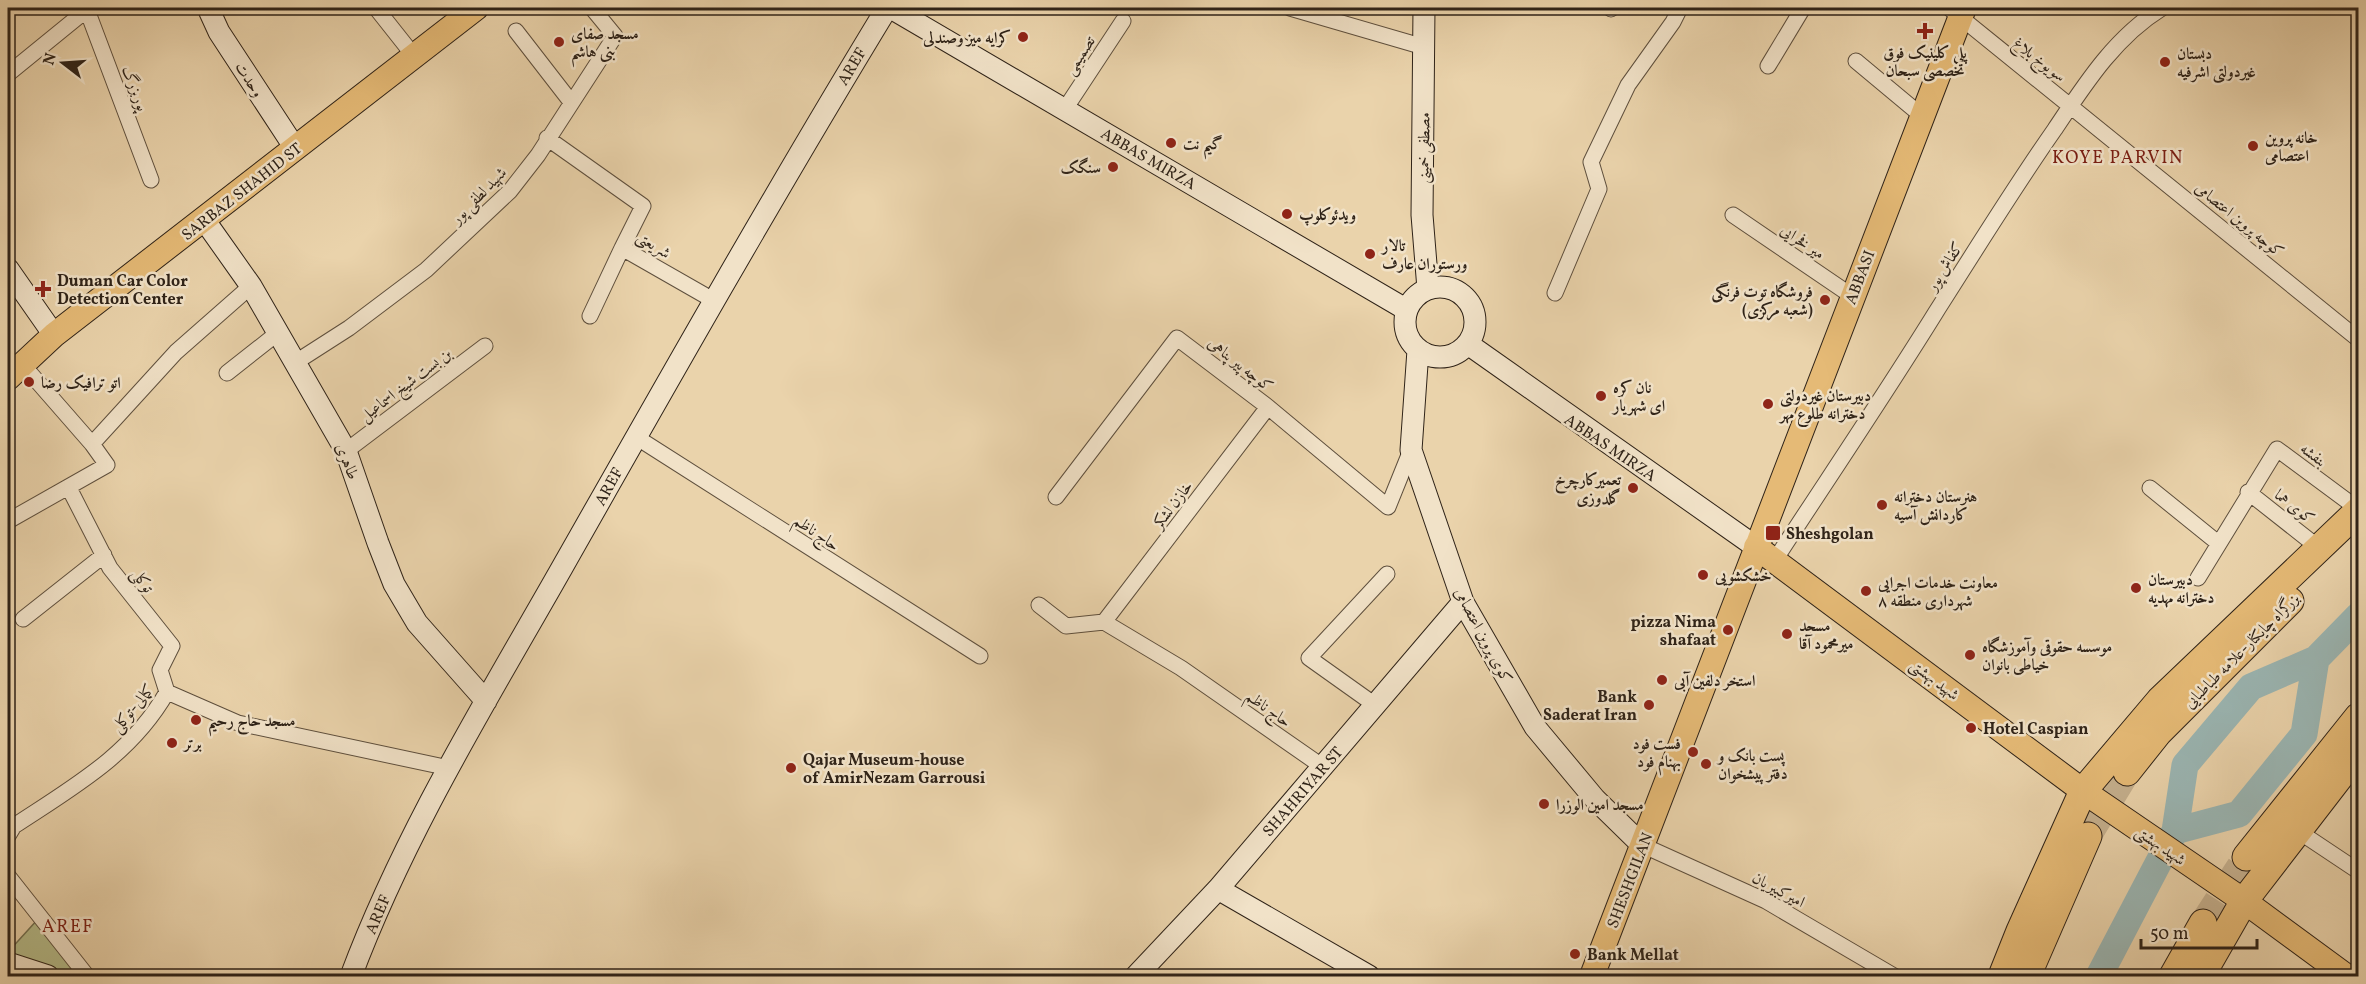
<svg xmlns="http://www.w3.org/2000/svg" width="2366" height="984" viewBox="0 0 2366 984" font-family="Vollkorn,Amiri,serif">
<rect width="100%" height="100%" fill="#ead3ab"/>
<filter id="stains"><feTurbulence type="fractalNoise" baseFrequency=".00333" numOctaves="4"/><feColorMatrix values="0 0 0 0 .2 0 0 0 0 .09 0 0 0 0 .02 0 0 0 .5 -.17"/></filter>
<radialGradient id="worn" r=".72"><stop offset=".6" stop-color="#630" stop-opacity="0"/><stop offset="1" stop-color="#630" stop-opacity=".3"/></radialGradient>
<!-- green -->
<path fill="#b5bc8a" stroke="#727051" stroke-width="1.5" d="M39,918L82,976H58L8,962V952Z"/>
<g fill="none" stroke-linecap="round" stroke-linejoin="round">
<!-- river -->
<path stroke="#9bb6b3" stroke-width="27" d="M2175,831L2185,765L2251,687L2316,659
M2099,976L2175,831L2239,814L2304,734L2316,659L2358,616"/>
<!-- highway-tunnel -->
<path stroke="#c5b08e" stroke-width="27" stroke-dasharray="27 14" stroke-linecap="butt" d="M2088,836L2127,772
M2203,923L2246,857"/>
<!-- street casing -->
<g stroke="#5e4f3d" stroke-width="17">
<path id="street" d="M376,8L414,56
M1290,8L1424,47
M1949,8L2358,339
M1611,9V8
M87,10L151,180
M516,31L571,102
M1856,61L1922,116
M1768,66L1803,8
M8,74L89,8
M1065,109L1123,21
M547,138L643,206L622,248L713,300
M1733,215L1852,296
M1555,293L1599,189L1591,162L1628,85L1673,22L1680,8
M590,316L622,248
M296,362L349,328L426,270L510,191L538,155L615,36L592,8
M227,373L279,332
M636,437L980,656
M92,444L176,352L251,286
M346,451L485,346
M69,488L110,568L172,646L160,670L167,692
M2150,488L2218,543
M2248,492L2319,548
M1056,497L1177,338L1268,407L1388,507L1411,450
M8,521L107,465L92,444L23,365
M1775,560C1829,477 1884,396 1936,312C1975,251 2013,189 2055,129C2085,84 2115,37 2162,8
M2198,578L2277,449L2358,509
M1039,605L1066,626L1104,622L1181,668L1323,767
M23,619L104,555
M1104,622L1268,407
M1375,705L1309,658L1387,574
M2298,831L2358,871
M8,836L14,826C73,787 131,755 167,692L238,723L449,768
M1642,845L1766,901L1894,976
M8,876L87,976"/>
</g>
<!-- secondary casing -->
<g stroke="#2f2318" stroke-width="23">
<path id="secondary" d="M208,8L219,32L295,148
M891,8L1407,310
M1424,8L1422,215L1428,289
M205,221L251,286L346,451L378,543L394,584L417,623L486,701
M8,269L54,335
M1405 322a35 35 0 1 1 70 0a35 35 0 1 1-70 0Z
M1468,344L1756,547
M1418,350L1411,450L1463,602L1535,727L1595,799L1642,845
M1218,889L1369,976
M8,963L48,976
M351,976C405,832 487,700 563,566C669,379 775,192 887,8
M1136,976L1218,889L1463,602"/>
</g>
<!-- primary casing -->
<g stroke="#2f2318" stroke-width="26">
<path id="primary" d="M8,378L54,335L476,8
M1756,547L2083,791L2244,901L2346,976
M1592,976L1964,8"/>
</g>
<!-- highway casing -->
<g stroke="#2f2318" stroke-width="29">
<path id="highway" d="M2127,772L2158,733L2290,601
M2246,857L2358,717
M2002,976L2020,931L2083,791L2160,700L2358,511
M2027,976L2088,836
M2173,976L2203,923
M2201,976L2244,901L2358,753"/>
</g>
<!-- street -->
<use href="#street" stroke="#f1e2c8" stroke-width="15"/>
<!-- secondary -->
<use href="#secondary" stroke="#f1e2c8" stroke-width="21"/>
<!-- primary -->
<use href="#primary" stroke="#e5ba76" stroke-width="24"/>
<!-- highway -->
<use href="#highway" stroke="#e5ba76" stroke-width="27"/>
</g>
<!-- markers -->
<g fill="#8f2418" stroke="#f1e2c8" stroke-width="2">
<path d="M1922 22h6v6h6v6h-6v6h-6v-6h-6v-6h6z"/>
<circle cx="1023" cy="37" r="6"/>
<circle cx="559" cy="42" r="6"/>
<circle cx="2165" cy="62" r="6"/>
<circle cx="1171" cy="143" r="6"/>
<circle cx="2253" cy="146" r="6"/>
<circle cx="1113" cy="167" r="6"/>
<circle cx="1287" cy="214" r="6"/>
<circle cx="1370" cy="254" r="6"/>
<path d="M40 280h6v6h6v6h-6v6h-6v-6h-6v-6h6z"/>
<circle cx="1825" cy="300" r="6"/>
<circle cx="29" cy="382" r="6"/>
<circle cx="1601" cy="396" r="6"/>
<circle cx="1768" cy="404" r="6"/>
<circle cx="1633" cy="488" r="6"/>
<circle cx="1882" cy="505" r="6"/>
<rect x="1765" y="525" width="16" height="16" rx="3"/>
<circle cx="1703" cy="575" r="6"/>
<circle cx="2136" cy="588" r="6"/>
<circle cx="1866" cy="591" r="6"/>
<circle cx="1728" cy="630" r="6"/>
<circle cx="1787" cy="634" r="6"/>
<circle cx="1970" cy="655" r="6"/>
<circle cx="1662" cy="680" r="6"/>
<circle cx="1649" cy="705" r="6"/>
<circle cx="196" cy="720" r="6"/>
<circle cx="1971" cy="728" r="6"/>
<circle cx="172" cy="743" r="6"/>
<circle cx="1693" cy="752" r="6"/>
<circle cx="1706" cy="764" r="6"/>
<circle cx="791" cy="768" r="6"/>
<circle cx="1544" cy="804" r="6"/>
<circle cx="1575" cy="954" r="6"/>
</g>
<g text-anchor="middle" stroke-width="5" stroke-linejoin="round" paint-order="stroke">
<!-- poi labels -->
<g font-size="16" font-weight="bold" fill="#2f2318" stroke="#f1e2c8" text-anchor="start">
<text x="571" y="39">مسجد صفای<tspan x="571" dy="18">بنی هاشم</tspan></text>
<text x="1011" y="43" text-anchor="end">کرایه میز وصندلی</text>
<text x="1925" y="58" text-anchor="middle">پلی کلینیک فوق<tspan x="1925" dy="18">تخصصی سبحان</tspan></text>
<text x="2177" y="59">دبستان<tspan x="2177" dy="18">غیردولتی اشرفیه</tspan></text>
<text x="2265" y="143">خانه پروین<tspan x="2265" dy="18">اعتصامی</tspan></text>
<text x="1183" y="149">گیم نت</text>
<text x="1101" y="173" text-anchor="end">سنگک</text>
<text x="1299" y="220">ویدئوکلوپ</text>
<text x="1382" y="251">تالار<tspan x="1382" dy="18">ورستوران عارف</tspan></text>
<text x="57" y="286">Duman Car Color<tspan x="57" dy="18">Detection Center</tspan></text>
<text x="1813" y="297" text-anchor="end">فروشگاه توت فرنگی<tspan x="1813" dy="18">(شعبه مرکزی)</tspan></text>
<text x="41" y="388">اتو ترافیک رضا</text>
<text x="1613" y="393">نان کره<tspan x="1613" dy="18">ای شهریار</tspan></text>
<text x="1780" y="401">دبیرستان غیردولتی<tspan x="1780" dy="18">دخترانه طلوع مهر</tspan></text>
<text x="1621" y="485" text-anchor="end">تعمیرکارچرخ<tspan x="1621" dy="18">گلدوزی</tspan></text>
<text x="1894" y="502">هنرستان دخترانه<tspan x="1894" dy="18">کاردانش آسیه</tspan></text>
<text x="1786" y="539">Sheshgolan</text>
<text x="1715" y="581">خشکشویی</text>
<text x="2148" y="585">دبیرستان<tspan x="2148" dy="18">دخترانه مهدیه</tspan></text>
<text x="1878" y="588">معاونت خدمات اجرایی<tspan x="1878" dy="18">شهرداری منطقه ۸</tspan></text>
<text x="1716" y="627" text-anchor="end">pizza Nima<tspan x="1716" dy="18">shafaat</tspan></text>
<text x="1799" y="631">مسجد<tspan x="1799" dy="18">میرمحمود آقا</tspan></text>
<text x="1982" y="652">موسسه حقوقی وآموزشگاه<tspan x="1982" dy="18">خیاطی بانوان</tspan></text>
<text x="1674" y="686">استخر دلفین آبی</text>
<text x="1637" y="702" text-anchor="end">Bank<tspan x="1637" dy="18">Saderat Iran</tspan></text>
<text x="208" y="726">مسجد حاج رحیم</text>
<text x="1983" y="734">Hotel Caspian</text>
<text x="184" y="749">برتر</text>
<text x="1681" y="749" text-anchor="end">فست فود<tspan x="1681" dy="18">بهنام فود</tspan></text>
<text x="1718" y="761">پست بانک و<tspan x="1718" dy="18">دفتر پیشخوان</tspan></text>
<text x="803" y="765">Qajar Museum-house<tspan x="803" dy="18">of AmirNezam Garrousi</tspan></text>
<text x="1556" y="810">مسجد امین الوزرا</text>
<text x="1587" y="960">Bank Mellat</text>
</g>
<!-- street labels -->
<g font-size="16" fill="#2f2318" stroke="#f1e2c8">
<text transform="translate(1079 55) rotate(-57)" y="6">تصمیمی</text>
<text transform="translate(2040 59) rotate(38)" y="6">سویوخ بلاغ</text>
<text transform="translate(851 66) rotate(-59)" y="6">AREF</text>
<text transform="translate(250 79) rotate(57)" y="6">وحدت</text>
<text transform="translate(136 88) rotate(70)" y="6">پوربزرگ</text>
<text transform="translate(1423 148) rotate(-89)" y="6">مصطفی خمینی</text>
<text transform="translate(1149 158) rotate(30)" y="6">ABBAS MIRZA</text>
<text transform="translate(241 191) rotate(-38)" y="6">SARBAZ SHAHID ST</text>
<text transform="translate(478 195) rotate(-46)" y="6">شهید لطفی پور</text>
<text transform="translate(2240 219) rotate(39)" y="6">کوچه پروین اعتصامی</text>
<text transform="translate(1803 241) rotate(34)" y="6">میر فخرایی</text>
<text transform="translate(654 244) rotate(32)" y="6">شریعتی</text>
<text transform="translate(1944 266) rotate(-58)" y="6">کفاش پور</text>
<text transform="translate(1859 277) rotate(-69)" y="6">ABBASI</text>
<text transform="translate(1241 364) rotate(38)" y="6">کوچه پیر پناهی</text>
<text transform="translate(405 384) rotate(-37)" y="6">بن بست شیخ اسماعیل</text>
<text transform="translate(1611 447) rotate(34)" y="6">ABBAS MIRZA</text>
<text transform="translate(2314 454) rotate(37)" y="6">بنفشه</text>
<text transform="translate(348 461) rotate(68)" y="6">طاهری</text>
<text transform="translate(608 486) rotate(-61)" y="6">AREF</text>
<text transform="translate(1172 504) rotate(-53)" y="6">خازن لشکر</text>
<text transform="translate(2295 506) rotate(38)" y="6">کوی هما</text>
<text transform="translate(817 532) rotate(34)" y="6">حاج ناظم</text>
<text transform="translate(143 580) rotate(52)" y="6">توکلی</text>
<text transform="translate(1484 635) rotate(62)" y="6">کوی پروین اعتصامی</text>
<text transform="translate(2241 650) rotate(-45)" y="6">بزرگراه چایکنار-علامه طباطبایی</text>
<text transform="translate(1935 679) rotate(37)" y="6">شهید بهشتى</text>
<text transform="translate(132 708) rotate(-50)" y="6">کمالی-توکلی</text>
<text transform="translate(1269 708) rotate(35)" y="6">حاج ناظم</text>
<text transform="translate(1302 791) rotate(-49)" y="6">SHAHRIYAR ST</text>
<text transform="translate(2161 845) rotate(34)" y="6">شهید بهشتی</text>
<text transform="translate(1629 880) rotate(-69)" y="6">SHESHGILAN</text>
<text transform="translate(1779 889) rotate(28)" y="6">امیرکبیریان</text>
<text transform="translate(377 914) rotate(-67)" y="6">AREF</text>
</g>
<!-- neighbourhood labels -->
<g font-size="18" letter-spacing="1.5" fill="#7a1f14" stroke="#f1e2c8">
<text x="2118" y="163">KOYE PARVIN</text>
<text x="68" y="932">AREF</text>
</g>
</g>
<!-- margin -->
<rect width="2366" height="984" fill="none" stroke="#ead3ab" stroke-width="30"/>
<rect x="9" y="9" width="2348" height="966" fill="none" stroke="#2f2318" stroke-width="3"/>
<rect x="15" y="15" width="2336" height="954" fill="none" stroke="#2f2318" stroke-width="1.5"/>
<!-- north arrow -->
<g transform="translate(63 63) rotate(287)" stroke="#f1e2c8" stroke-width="4.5" paint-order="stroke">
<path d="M0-4.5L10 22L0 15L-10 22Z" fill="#2f2318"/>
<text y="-9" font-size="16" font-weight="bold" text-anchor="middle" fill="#2f2318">N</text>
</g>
<!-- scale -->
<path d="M2141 939v9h116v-9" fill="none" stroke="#2f2318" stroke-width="3"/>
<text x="2150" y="939" font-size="18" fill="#2f2318" stroke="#f1e2c8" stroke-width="4.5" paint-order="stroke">50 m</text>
<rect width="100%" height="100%" filter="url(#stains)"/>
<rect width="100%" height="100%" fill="url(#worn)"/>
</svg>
